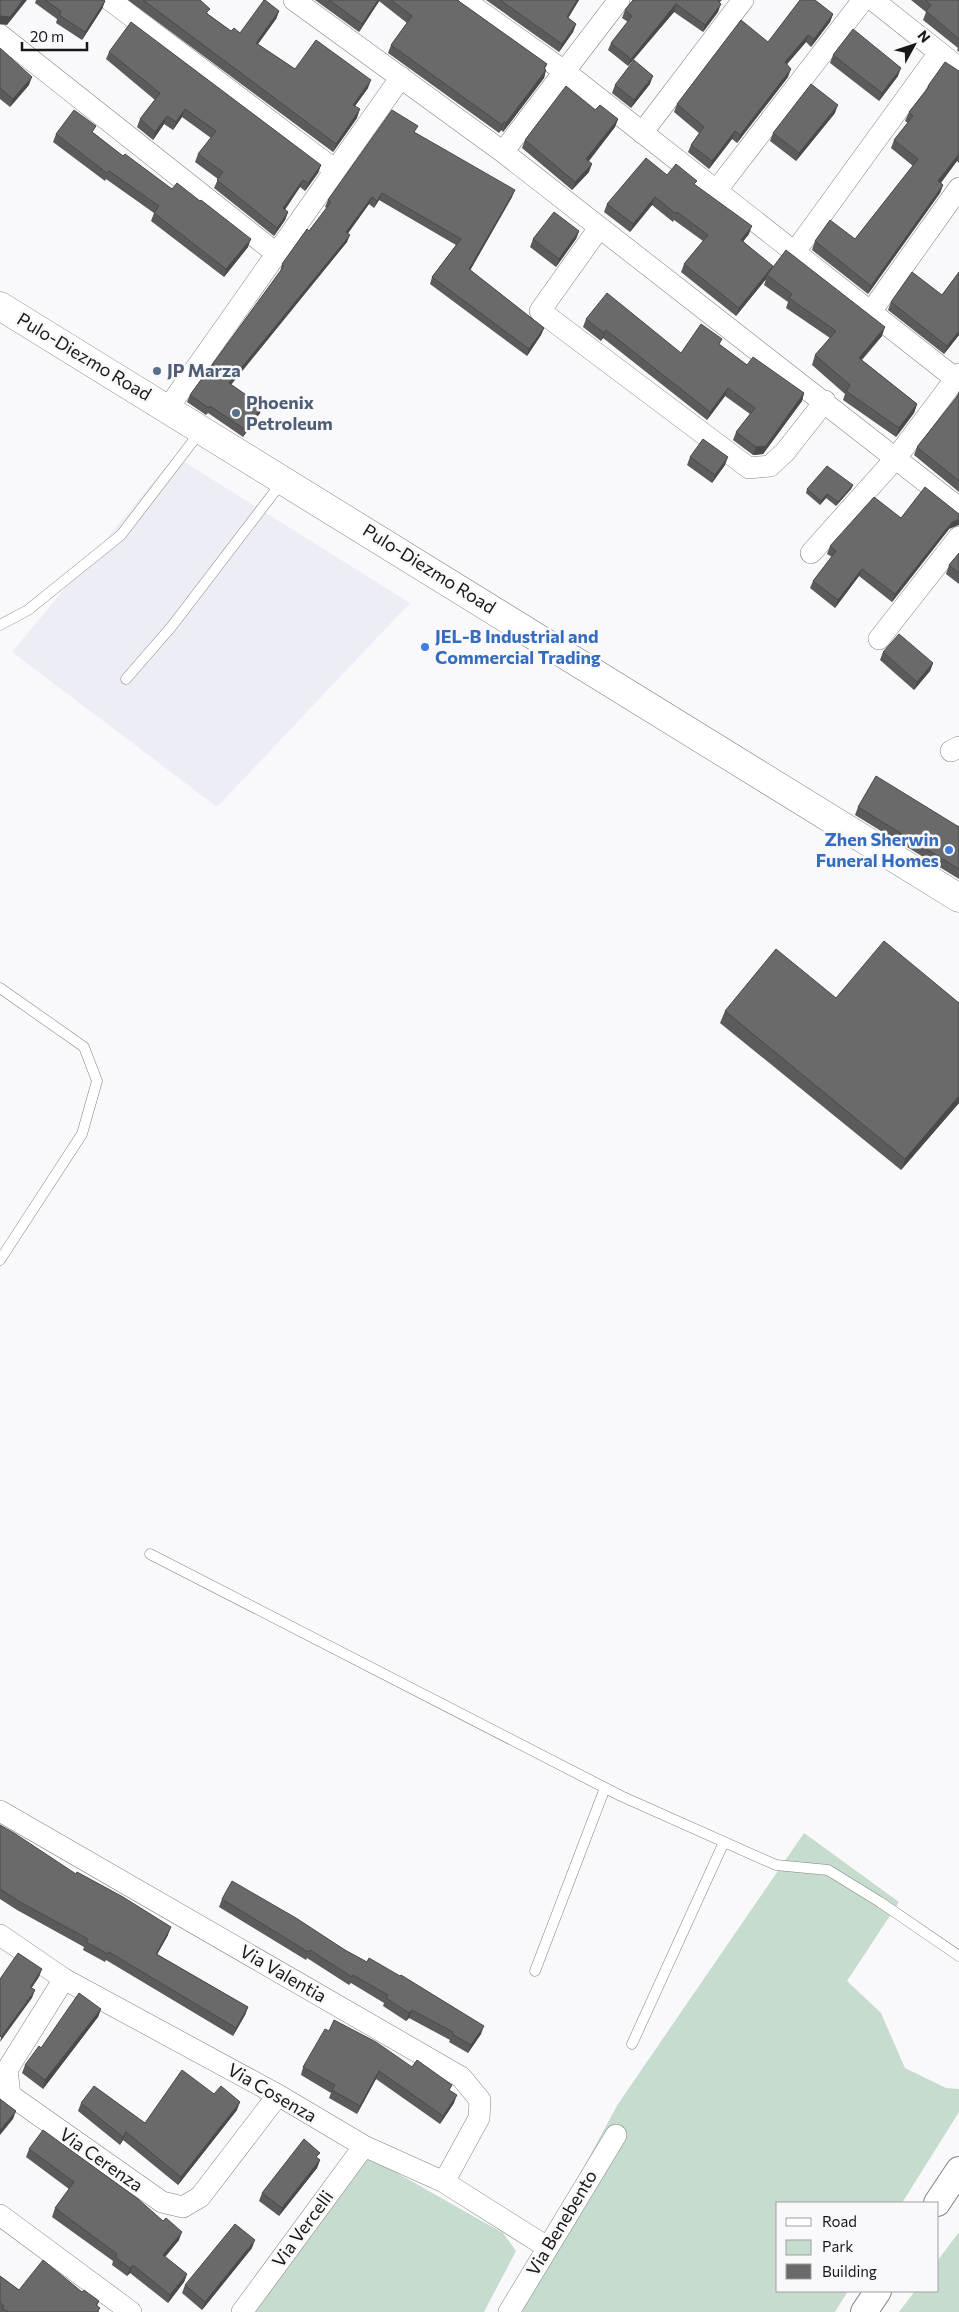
<svg xmlns="http://www.w3.org/2000/svg" width="959" height="2312" viewBox="0 0 959 2312" font-family="Commissioner,sans-serif">
<rect width="100%" height="100%" fill="#f9f9fb"/>
<!-- built -->
<path fill="#ededf6" d="M175,456L410,603L217,807L12,652Z"/>
<!-- green -->
<path fill="#c5dcce" d="M804,1833L899,1902L847,1981L881,2013L905,2068L946,2088L959,2089V2112L902,2203H778V2291H848L835,2312H505L618,2104Z
M367,2156L503,2233L516,2251L484,2312H252Z
M959,2232V2312H899L915,2291H938V2260Z"/>
<g fill="none" stroke-linecap="round" stroke-linejoin="round">
<!-- service casing -->
<g stroke="#838384" stroke-width="11">
<path id="service" d="M0,625L28,610L121,535L200,432
M126,679L172,626L282,482
M0,988L84,1047L97,1081L82,1134L0,1260
M150,1554L621,1796L776,1865L828,1870L880,1902L959,1956
M535,1971L605,1788
M632,2044L724,1842"/>
</g>
<!-- minor casing -->
<g stroke="#838384" stroke-width="22">
<path id="minor" d="M110,0L335,170
M294,0L503,152L959,508
M464,0L564,71L956,379
M873,0L959,68
M0,35L277,254
M642,133L743,0
M503,152L619,0
M716,191L863,0
M599,228L540,311L749,468L770,466L785,452L825,401
M794,253L939,53
M870,313L959,188
M168,408L401,77
M811,553L896,458L959,374
M879,639L959,537
M951,751L959,747
M0,1811L461,2077L480,2100L479,2118L444,2182
M0,1935L64,1979L278,2095L364,2146L444,2182L547,2247
M64,1979L7,2070L10,2095L162,2202L183,2207L200,2197L278,2095
M0,2215L131,2312
M242,2312L364,2146
M509,2312L616,2135"/>
</g>
<!-- tertiary casing -->
<g stroke="#838384" stroke-width="28">
<path id="tertiary" d="M937,2203L959,2170
M864,2312L878,2291"/>
</g>
<!-- secondary casing -->
<g stroke="#838384" stroke-width="29">
<path id="secondary" d="M0,306L959,898"/>
</g>
<!-- service -->
<use href="#service" stroke="#fff" stroke-width="10"/>
<!-- minor -->
<use href="#minor" stroke="#fff" stroke-width="21"/>
<!-- tertiary -->
<use href="#tertiary" stroke="#fff" stroke-width="26"/>
<!-- secondary -->
<use href="#secondary" stroke="#fff" stroke-width="28"/>
</g>
<!-- wall -->
<path fill="#5b5b5c" d="M36,0H104L105,1L102,9L82,40L56,23L57,19L35,3Z
M128,0H200L208,14L231,31L240,33L279,11L276,19L258,44L295,69L368,88L355,106L357,118L333,152Z
M315,0H458L460,2L547,64L545,69L546,70L544,78L503,132L501,130L499,133L388,53L391,45L407,23L379,1L359,32Z
M486,0H579L568,18L576,24L573,32L559,52Z
M633,0H722L719,3L718,12L703,32L674,12L628,66L608,50L611,43L628,22L622,18L625,10Z
M911,0H959V52L957,50L958,48L923,20L926,12Z
M833,14L830,22L811,47L806,42L787,64L788,77L737,143L732,139L709,169L688,152L691,145L699,133L674,112L677,104L768,42Z
M0,48L29,85L10,107L0,99Z
M109,52L321,165L318,173L305,191L300,187L285,210L288,212L285,220L274,236L214,188L218,179L195,162L198,154L211,138L182,117L173,130L164,124L153,140L137,127L140,119L155,100L106,59Z
M833,55L898,76L879,101L830,63Z
M959,71V163L957,161L941,183L943,185L940,193L868,294L812,250L815,241L855,239L913,166L891,148L894,140L908,123L905,121L909,112L925,92L928,86Z
M650,84L631,108L612,93L615,85Z
M595,110L618,119L615,127L589,161V172L572,190L522,148L525,140Z
M835,113L796,161L770,141L773,133Z
M94,133L123,156L248,247L224,277L151,221L154,213L106,179L105,181L53,142L56,134Z
M416,133L512,197L470,270L544,328L541,335L527,356L430,284L432,277L456,245L379,200L374,208L369,204L348,233L347,242L231,385L260,413L243,437L208,413L206,415L187,402L190,395L280,272L282,264L327,208L325,207L328,200Z
M667,175L695,185L749,234L743,241L772,268L882,336L862,360L917,404L914,413L896,437L843,400L845,394L812,365L815,355L830,338L786,308L788,302L764,285L766,279L736,316L681,272L684,264L703,241L674,220L673,222L652,205L630,232L604,212L607,204Z
M579,231L576,239L556,267L530,247L533,239Z
M959,272V335L944,354L888,310L891,302L942,295Z
M586,319L681,353L720,345L747,365L804,393L802,401L763,454L753,455L733,440L736,432L750,414L725,396L707,420L603,338L601,341L583,327Z
M959,391V492L914,455L917,447L956,398Z
M690,457L725,465L712,483L687,465Z
M853,485L851,489L836,506L826,498L820,505L806,493L807,489Z
M901,518L949,529L892,602L859,576L835,608L810,588L813,581L832,557L827,554L830,546Z
M959,553V584L946,574L949,565Z
M883,652L933,663L930,671L914,690L880,660Z
M858,807L959,827V879L855,815Z
M836,998L959,1003V1103L901,1170L720,1023L725,1011Z
M0,1825L168,1935L157,1954L248,2007L245,2015L233,2036L106,1960L105,1962L83,1950L84,1947L17,1910L0,1899Z
M222,1899L345,1950L481,2034L468,2053L449,2042L450,2040L409,2018L406,2021L383,2006L384,2003L351,1983L349,1985L307,1958L306,1960L219,1907Z
M101,2009L98,2017L43,2089L22,2073L25,2065L41,2048Z
M303,2067H412L450,2091L454,2103L440,2124L376,2079L357,2114L329,2098L331,2093L301,2075Z
M81,2103L145,2123L237,2110L178,2185L123,2140L120,2145L78,2111Z
M29,2149L179,2240L165,2257L187,2274L184,2282L168,2303L130,2273L127,2276L112,2265L113,2261L52,2217L55,2208L69,2189L26,2157Z
M318,2158L320,2160L317,2168L279,2216L259,2201L262,2193Z
M252,2248L202,2310L182,2293L185,2285Z
M0,2276L19,2290L82,2292L99,2301L97,2306L99,2312H0Z"/>
<!-- shaded-wall -->
<path fill="#4a4a4b" d="M23,0H27L7,25L0,24V16Z
M378,0H380L359,32L362,24Z
M577,0H579L564,25L567,17Z
M105,1L102,9L82,40L85,32Z
M676,4L674,12L628,66L631,59Z
M721,4L718,12L703,32L705,25Z
M279,11L276,19L253,51L256,43Z
M833,14L830,22L811,47L814,39Z
M576,24L573,32L559,52L562,44Z
M808,35L806,42L782,70L785,62Z
M901,68L898,76L879,101L882,93Z
M791,69L788,77L737,143L740,135Z
M546,70L544,78L503,132L506,123Z
M653,76L650,84L631,108L634,100Z
M32,77L29,85L10,107L13,99Z
M371,80L368,88L350,113L353,105Z
M838,105L835,113L796,161L799,153Z
M185,109L182,117L173,130L176,122Z
M360,109L357,118L333,152L336,144Z
M167,116L164,124L153,140L155,132Z
M618,119L615,127L584,167L586,159Z
M504,122L501,130L499,133L502,125Z
M735,131L732,139L709,169L712,161Z
M959,154L957,161L935,190L938,181Z
M592,164L589,172L572,190L575,182Z
M321,165L318,173L305,191L308,183Z
M303,180L300,187L280,216L283,208Z
M943,185L940,193L868,294L871,286Z
M515,190L512,197L467,276L469,269Z
M382,193L379,200L374,208L377,201Z
M372,197L369,204L344,239L346,232Z
M655,197L652,205L630,232L633,224Z
M288,212L285,220L274,236L277,228Z
M752,226L749,234L738,248L741,240Z
M579,231L576,239L556,267L559,259Z
M350,235L347,242L226,390L229,383Z
M251,239L248,247L224,277L226,269Z
M773,266L770,274L767,275L766,279L736,316L739,308Z
M885,327L882,336L855,367L859,358Z
M544,328L541,335L527,356L529,349Z
M606,330L603,338L601,341L604,333Z
M959,331V335L944,354L947,346Z
M728,388L725,396L707,420L710,412Z
M804,393L802,401L763,454L753,455L756,447Z
M917,404L914,413L896,437L899,428Z
M262,406L260,413L243,437L246,430Z
M728,457L725,465L712,483L715,475Z
M853,485L851,489L836,506L838,502Z
M827,494L826,498L820,505L821,501Z
M959,519V525L949,529L892,602L895,594L952,522Z
M862,569L859,576L835,608L838,600Z
M933,663L930,671L914,690L917,682Z
M959,1096V1103L901,1170L905,1159Z
M171,1927L168,1935L153,1962L156,1954Z
M42,1969L39,1977L27,1995L30,1987Z
M35,1990L32,1998L0,2042L1,2037Z
M248,2007L245,2015L233,2036L236,2028Z
M101,2009L98,2017L43,2089L45,2080Z
M412,2010L409,2018L406,2021L409,2013Z
M484,2026L481,2034L468,2053L471,2045Z
M379,2071L376,2079L357,2114L360,2106Z
M457,2095L454,2103L440,2124L443,2116Z
M240,2102L237,2110L178,2185L181,2177Z
M16,2111L13,2119L0,2135V2130Z
M126,2132L123,2140L120,2145L123,2137Z
M320,2160L317,2168L279,2216L282,2208Z
M182,2232L179,2240L160,2263L163,2255Z
M255,2240L252,2248L202,2310L205,2302Z
M133,2265L130,2273L127,2276L130,2268Z
M187,2274L184,2282L168,2303L170,2295Z"/>
<!-- building -->
<path fill="#6a6a6b" stroke="#4a4a4b" d="M0,0H23L10,17L0,16Z
M45,0H104L105,1L85,32L59,15L61,11Z
M143,0H200L210,9L206,13L231,31L234,28L240,33L264,0H265L279,11L256,43L295,69L316,40L371,80L353,105L360,109L336,144Z
M329,0H378L362,24Z
M391,0H458L460,2L547,64L544,68L546,70L506,123L504,122L502,125L391,45L412,16Z
M500,0H577L567,17L576,24L562,44Z
M633,0H719L718,1L721,4L705,25L676,4L631,59L611,43L632,16L625,10Z
M800,0H815L833,14L814,39L808,35L785,62L791,69L740,135L735,131L712,161L691,145L704,127L677,104L741,20L768,42Z
M925,0H959V39L926,11L931,5Z
M131,22L321,165L308,183L303,180L283,208L288,212L277,228L217,180L223,172L198,154L216,131L185,109L176,122L167,116L155,132L140,119L160,93L109,52Z
M853,29L901,68L882,93L833,55Z
M0,48L32,77L13,99L0,88Z
M634,60L653,76L634,100L615,85Z
M945,62L959,71V154L938,181L943,185L871,286L815,241L830,220L855,239L918,159L894,140L913,116L909,112L929,87L928,86Z
M811,84L838,105L799,153L773,133Z
M566,86L595,110L600,105L618,119L586,159L592,164L575,182L525,140Z
M74,110L96,126L92,132L123,156L125,154L172,189L177,183L200,201L201,200L251,239L226,269L154,213L159,206L109,171L107,173L56,134Z
M392,110L418,126L414,132L515,190L469,269L544,328L529,349L432,277L461,239L382,193L377,201L372,197L346,232L350,235L229,383L262,406L246,430L210,406L209,408L190,395L284,266L282,264L307,229L309,231L331,202L328,200Z
M646,158L667,175L676,164L697,181L694,184L752,226L741,240L773,266L739,308L684,264L708,235L677,212L676,214L655,197L633,224L607,204Z
M554,212L579,231L559,259L533,239Z
M786,250L885,327L859,358L917,404L899,428L846,391L850,385L815,355L836,331L789,298L792,294L767,275Z
M912,272L942,295L959,272V331L947,346L891,302Z
M607,293L681,353L701,324L722,339L719,344L747,365L753,357L804,393L766,446L756,447L736,432L755,408L728,388L710,412L606,330L604,333L586,319Z
M959,394V481L917,447Z
M703,439L728,457L715,475L690,457Z
M827,466L853,485L838,502L827,494L821,501L807,489Z
M925,487L959,514V519L952,522L895,594L862,569L838,600L813,581L836,551L830,546L874,497L901,518Z
M959,553V573L949,565Z
M899,634L933,663L917,682L883,652Z
M876,776L959,827V869L858,807Z
M884,941L959,1003V1096L905,1159L725,1011L776,949L836,998Z
M0,1825L14,1833L76,1874L77,1872L123,1897L171,1927L156,1954L248,2007L236,2028L109,1952L108,1954L86,1942L88,1939L20,1902L0,1889Z
M232,1881L296,1918L345,1950L367,1962L369,1958L400,1976L401,1975L484,2026L471,2045L452,2034L453,2032L412,2010L409,2013L386,1998L388,1995L353,1975L352,1977L310,1950L308,1952L222,1899Z
M18,1953L42,1969L30,1987L35,1990L1,2037L0,2036V1979Z
M79,1993L101,2009L45,2080L25,2065L39,2046L41,2048Z
M334,2020L376,2042L412,2067L417,2060L452,2085L449,2090L457,2095L443,2116L379,2071L360,2106L332,2090L335,2085L303,2067L325,2029L329,2031Z
M182,2070L214,2094L221,2086L240,2102L181,2177L126,2132L123,2137L81,2103L94,2086L145,2123Z
M0,2099L16,2111L0,2130Z
M43,2130L138,2199L163,2221L166,2218L182,2232L163,2255L187,2274L170,2295L133,2265L130,2268L115,2257L117,2254L55,2208L74,2182L29,2149Z
M304,2139L320,2153L316,2157L320,2160L282,2208L262,2193Z
M235,2224L255,2240L205,2302L185,2285Z
M43,2260L82,2292L84,2290L99,2301L96,2305L100,2308L97,2312H8L2,2308L4,2306L0,2303V2276L19,2290Z"/>
<!-- markers -->
<g fill="#5c6f8a" stroke="#f9f9fb" stroke-width="2">
<circle cx="157" cy="371" r="5"/>
<circle cx="236" cy="413" r="5"/>
</g>
<g fill="#3f7fe0" stroke="#f9f9fb" stroke-width="2">
<circle cx="425" cy="647" r="5"/>
<circle cx="949" cy="850" r="5"/>
</g>
<g text-anchor="middle" stroke-width="5" stroke-linejoin="round" paint-order="stroke">
<!-- street labels -->
<g font-size="18" fill="#181819" stroke="#f9f9fb">
<text transform="translate(84 357) rotate(31)" y="6">Pulo-Diezmo Road</text>
<text transform="translate(429 569) rotate(32)" y="6">Pulo-Diezmo Road</text>
<text transform="translate(283 1974) rotate(30)" y="6">Via Valentia</text>
<text transform="translate(272 2093) rotate(30)" y="6">Via Cosenza</text>
<text transform="translate(101 2160) rotate(35)" y="6">Via Cerenza</text>
<text transform="translate(562 2223) rotate(-59)" y="6">Via Benebento</text>
<text transform="translate(303 2229) rotate(-54)" y="6">Via Vercelli</text>
</g>
<!-- service labels -->
<g font-size="18" font-weight="bold" fill="#4e5e75" stroke="#f9f9fb" text-anchor="start">
<text x="167" y="377">JP Marza</text>
<text x="246" y="409">Phoenix<tspan x="246" dy="21">Petroleum</tspan></text>
</g>
<!-- shop labels -->
<g font-size="18" font-weight="bold" fill="#366cbe" stroke="#f9f9fb" text-anchor="start">
<text x="435" y="643">JEL-B Industrial and<tspan x="435" dy="21">Commercial Trading</tspan></text>
<text x="939" y="846" text-anchor="end">Zhen Sherwin<tspan x="939" dy="21">Funeral Homes</tspan></text>
</g>
</g>
<!-- legend -->
<rect x="776" y="2202" width="162" height="90" fill="#f9f9fb" stroke="#9f9fa1"/>
<rect x="786" y="2218" width="25" height="8" fill="#ffffff" stroke="#9f9fa1"/>
<text x="822" y="2227" font-size="15" fill="#181819">Road</text>
<rect x="786" y="2240" width="25" height="15" fill="#c5dcce" stroke="#9f9fa1"/>
<text x="822" y="2252" font-size="15" fill="#181819">Park</text>
<rect x="786" y="2264" width="25" height="15" fill="#6a6a6b" stroke="#9f9fa1"/>
<text x="822" y="2277" font-size="15" fill="#181819">Building</text>
<!-- north arrow -->
<g transform="translate(914 45) rotate(50)" stroke="#f9f9fb" stroke-width="4" paint-order="stroke">
<path d="M0-4L9 19L0 12L-9 19Z" fill="#181819"/>
<text y="-8" font-size="14" font-weight="bold" text-anchor="middle" fill="#181819">N</text>
</g>
<!-- scale -->
<path d="M22 42v8h65v-8" fill="none" stroke="#181819" stroke-width="2.5"/>
<text x="30" y="42" font-size="15" fill="#181819" stroke="#f9f9fb" stroke-width="4" paint-order="stroke">20 m</text>
</svg>
